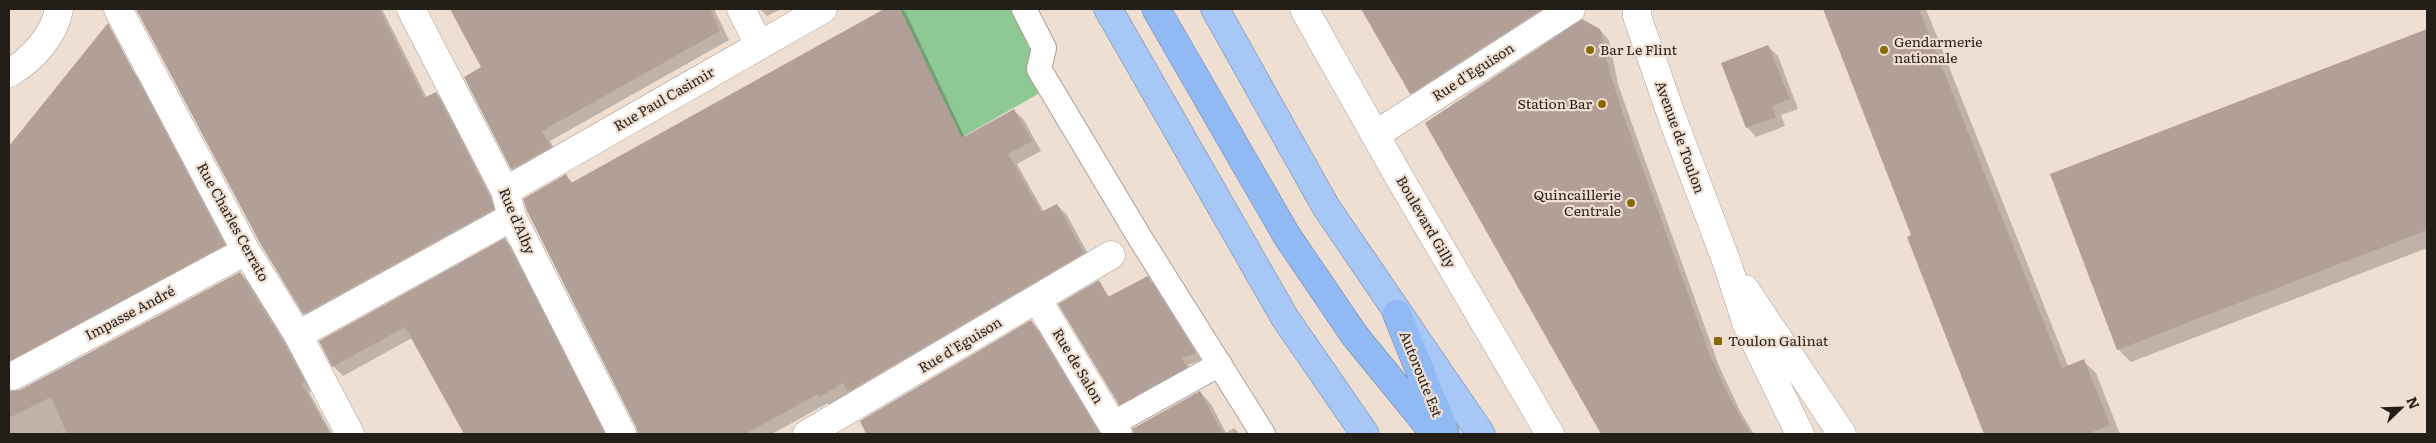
<svg xmlns="http://www.w3.org/2000/svg" width="2436" height="443" viewBox="0 0 2436 443" font-family="Literata,serif">
<rect width="100%" height="100%" fill="#efdfd3"/>
<!-- green -->
<path fill="#8ec892" d="M900,9H1024L1050,87L961,138Z"/>
<!-- shadow -->
<path fill="#0003" d="M142,9H382L427,98L436,93L444,101L498,206L501,218L313,322L304,313L261,243L141,16Z
M452,9H551L558,24L586,9H714L729,40L550,141L559,157L522,178L512,169L465,77L483,68Z
M760,9H781L767,16Z
M886,9H902L906,13L965,138L1014,111L1024,120L1041,151L1017,164L1044,212L1057,205L1067,215L1093,263L830,406L828,403L772,434H639L566,176L573,183Z
M1364,9H1555L1420,102L1411,93Z
M1824,9H1926L2068,366L2083,361L2096,373L2120,434H1985L1909,237L1913,236Z
M1582,21L1600,30L1609,40L1618,84L1632,124L1719,366L1740,411L1754,434H1603L1428,121Z
M104,29L143,85L232,253L9,375V147Z
M2427,31V248L2131,362L2118,349L2051,175Z
M1768,46L1778,56L1798,109L1781,115L1785,126L1756,137L1747,127Z
M505,240L515,250L608,434H466L412,338L343,376L333,366L321,342Z
M240,273L248,281L292,352L312,390L309,392L332,434H9V392L21,391Z
M1147,278L1154,284L1201,360L1188,365L1192,374L1126,411L1120,404L1099,282L1110,298Z
M1031,322L1042,333L1103,434H868L862,421Z
M1200,392L1211,404L1226,433L1234,428L1240,434H1133V429Z"/>
<!-- building -->
<path fill="#b29f98" d="M136,9H379L424,98L436,92L490,197L494,209L303,314L260,243Z
M450,9H710L720,31L542,131L551,147L511,169L464,77L481,67Z
M884,9H900L962,138L1014,109L1032,141L1008,154L1041,212L1057,204L1084,253L847,392L843,383L820,397L818,394L745,434H638L636,427L527,211L523,199L566,174L571,183Z
M1361,9H1542L1410,94Z
M1823,9H1919L2062,368L2084,359L2110,425L2087,434H1984L1907,237L1911,235Z
M1582,19L1600,29L1610,73L1623,114L1710,355L1731,401L1751,434H1601L1425,123Z
M108,23L225,245L9,361V146Z
M2427,29V230L2117,350L2050,174Z
M1768,45L1790,99L1772,106L1776,117L1746,128L1721,63Z
M505,238L605,434H464L405,327L332,367L319,341Z
M240,272L284,343L305,382L302,384L330,434H67L51,397L9,418V391L20,390Z
M1148,276L1196,353L1182,358L1187,367L1119,405L1058,304L1099,280L1108,297Z
M1031,320L1100,434H866L860,421Z
M1200,391L1223,434H1134L1132,429Z"/>
<g fill="none" stroke-linecap="round" stroke-linejoin="round">
<!-- pedestrian casing -->
<g stroke="#ae9e93" stroke-width="26">
<path id="pedestrian" d="M1024,9L1044,48L1039,69L1140,238L1263,434
M1112,424L1220,364"/>
</g>
<!-- minor casing -->
<g stroke="#ae9e93" stroke-width="29">
<path id="minor" d="M118,9L246,251L298,335L350,434
M411,9L505,191L512,217L622,434
M741,9L759,45
M1304,9L1399,177L1550,434
M1375,135L1571,9
M505,191L823,9
M1037,299L1118,434
M298,335L512,217
M13,376L246,251
M807,434L1111,255"/>
</g>
<!-- tertiary casing -->
<g stroke="#ae9e93" stroke-width="29">
<path id="tertiary" d="M1637,9V16L1673,120L1727,263L1747,325L1800,434
M9,73C32,60 54,36 59,9
M1745,289L1842,434"/>
</g>
<!-- trunk casing -->
<g stroke="#6b83a7" stroke-width="29">
<path id="trunk" d="M1108,9L1285,318L1365,434
M1215,9L1326,207L1481,434"/>
</g>
<!-- motorway casing -->
<g stroke="#6b83a7" stroke-width="29">
<path id="motorway" d="M1156,9L1287,236L1355,336L1435,434
M1397,314L1445,433"/>
</g>
<!-- pedestrian -->
<use href="#pedestrian" stroke="#fff" stroke-width="24"/>
<!-- minor -->
<use href="#minor" stroke="#fff" stroke-width="28"/>
<!-- tertiary -->
<use href="#tertiary" stroke="#fff" stroke-width="28"/>
<!-- trunk -->
<use href="#trunk" stroke="#a7c8f6" stroke-width="28"/>
<!-- motorway -->
<use href="#motorway" stroke="#91baf4" stroke-width="28"/>
</g>
<!-- markers -->
<g fill="#876a07" stroke="#efdfd3" stroke-width="2">
<circle cx="1590" cy="50" r="5"/>
<circle cx="1884" cy="50" r="5"/>
<circle cx="1602" cy="104" r="5"/>
<circle cx="1631" cy="203" r="5"/>
<rect x="1713" y="336" width="10" height="10" rx="2.5"/>
</g>
<g text-anchor="middle" stroke-width="4.5" stroke-linejoin="round" paint-order="stroke">
<!-- poi labels -->
<g font-size="14" fill="#241e19" stroke="#efdfd3" text-anchor="start">
<text x="1894" y="47">Gendarmerie<tspan x="1894" dy="16">nationale</tspan></text>
<text x="1600" y="55">Bar Le Flint</text>
<text x="1592" y="109" text-anchor="end">Station Bar</text>
<text x="1621" y="200" text-anchor="end">Quincaillerie<tspan x="1621" dy="16">Centrale</tspan></text>
<text x="1728" y="346">Toulon Galinat</text>
</g>
<!-- street labels -->
<g font-size="14" fill="#241e19" stroke="#efdfd3">
<text transform="translate(1473 72) rotate(-33)" y="5">Rue d'Eguison</text>
<text transform="translate(664 99) rotate(-30)" y="5">Rue Paul Casimir</text>
<text transform="translate(1680 137) rotate(70)" y="5">Avenue de Toulon</text>
<text transform="translate(517 221) rotate(67)" y="5">Rue d'Alby</text>
<text transform="translate(233 222) rotate(61)" y="5">Rue Charles Cerrato</text>
<text transform="translate(1426 222) rotate(60)" y="5">Boulevard Gilly</text>
<text transform="translate(130 313) rotate(-28)" y="5">Impasse André</text>
<text transform="translate(960 345) rotate(-31)" y="5">Rue d'Eguison</text>
<text transform="translate(1078 366) rotate(59)" y="5">Rue de Salon</text>
<text transform="translate(1421 374) rotate(68)" y="5">Autoroute Est</text>
</g>
</g>
<!-- border -->
<rect width="2436" height="443" fill="none" stroke="#241e19" stroke-width="20"/>
<!-- north arrow -->
<g transform="translate(2401 408) rotate(67)" stroke="#efdfd3" stroke-width="4" paint-order="stroke">
<path d="M0-4L9 19L0 12L-9 19Z" fill="#241e19"/>
<text y="-8" font-size="14" font-weight="bold" text-anchor="middle" fill="#241e19">N</text>
</g>
</svg>
